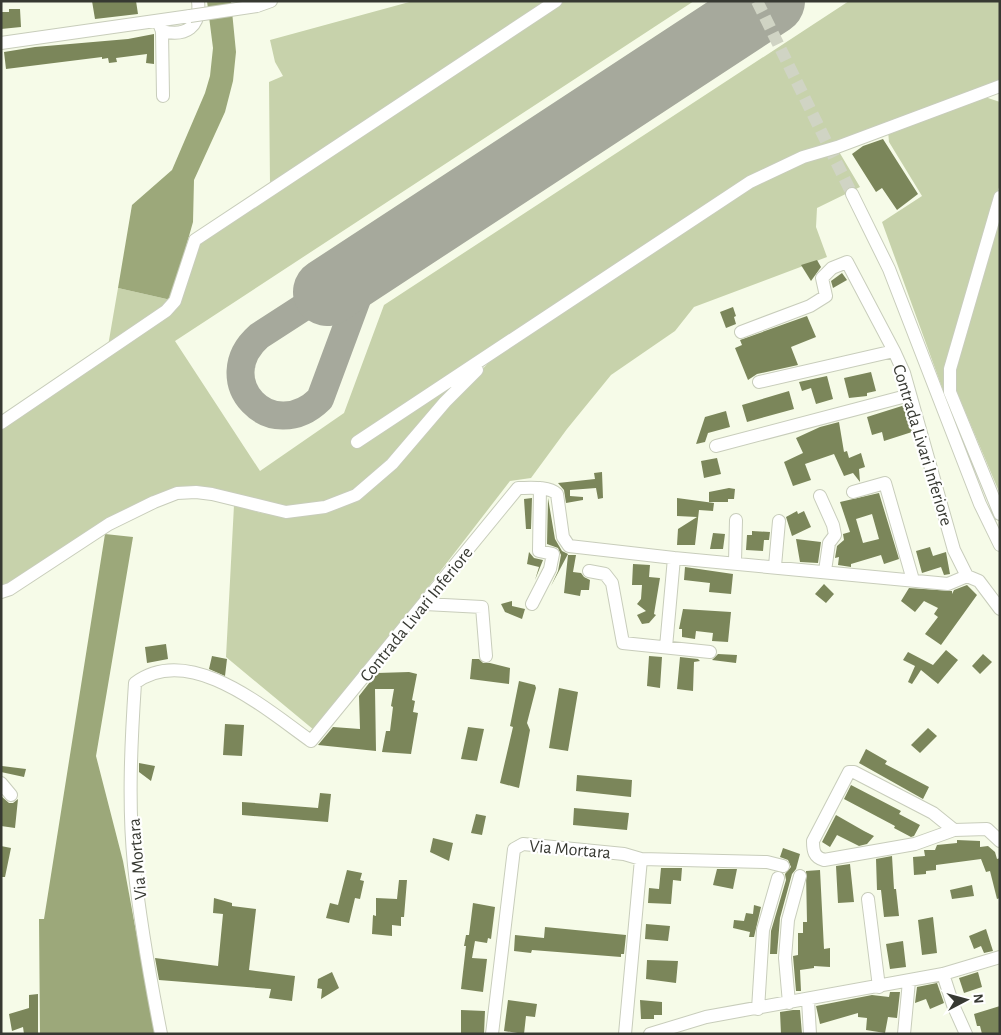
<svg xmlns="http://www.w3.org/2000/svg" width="1001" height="1035" viewBox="0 0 1001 1035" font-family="'Alegreya Sans',sans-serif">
<rect width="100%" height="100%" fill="#f6fbe8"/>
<!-- green -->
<path fill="#c7d2ab" d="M413,1H548L270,185L269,82L283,76L275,62L270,40Z
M564,1H694L175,341L260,471L344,413L384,305L849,1H1000V83L802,155L461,377L370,482L324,504L286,508L176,491L1,589V425L168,313L198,244Z
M982,96L1000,102V184L955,332L946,392L944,393L882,222L922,196L889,142L888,131Z
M838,150L860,187L817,208L816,227L827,257L694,307L675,331L611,375L567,429L531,478L510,481L388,639L314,730L226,657L234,505L261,513L287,515L357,498L499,352L751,185L787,168Z
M1000,211V494L956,390L954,368Z
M118,288L171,300L108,346Z"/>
<!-- water -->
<path fill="#9ca87a" d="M207,1H231L236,52L233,81L225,112L194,180L193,222L171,300L118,288L132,205L172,170L205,93L210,76L213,48Z
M105,534L133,537L96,756L123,861L155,1034H40L39,919H44Z"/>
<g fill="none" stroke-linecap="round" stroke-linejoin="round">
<!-- taxiway -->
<path stroke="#a6a99c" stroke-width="28" d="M327,292L259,336C209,380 271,447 320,399L363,283L373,266L386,253"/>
<!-- runway -->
<path stroke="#a6a99c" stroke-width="68" d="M327,292L771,1"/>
</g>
<!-- building -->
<path fill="#7b865a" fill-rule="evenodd" d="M92,1H136L138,14L95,19Z
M9,9H20L21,27L1,29L2,12H9Z
M154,34V64L146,63L147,54L116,58L117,62L109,63L108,58L102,59V57L6,69L4,52L35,47L128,39Z
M883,139L918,194L897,210L882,188L876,192L852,154L863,146Z
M817,260L821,267L811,281L801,265Z
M842,273L847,280L833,288L831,281Z
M733,307L736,316L734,317L736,324L726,328L720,312Z
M807,316L816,337L791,347L798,365L757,374L748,380L735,348L742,345L740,340Z
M871,372L876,391L867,393V396L849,398L844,378Z
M827,376L833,399L816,404L811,388L802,391L799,382Z
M789,391L794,409L747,422L742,405Z
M905,405L912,432L884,441L882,432L872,435L867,417Z
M726,411L730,427L708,433L705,442L696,444L705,417Z
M839,422L844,452L847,451L849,458L861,453L865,467L859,469L860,482L853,473L844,476L834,454L805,464L811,480L793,486L784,462L803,453L796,438L820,427Z
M717,458L721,474L704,478L701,461Z
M602,472L603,498L598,499L596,488L570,490V496L583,497V500L566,503L564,490L558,483L595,479L594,473Z
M729,488L735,489L734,499H728V502H709V492Z
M879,493L899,559L884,564L881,555L851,564V567L838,565L839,557L835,558L837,546L844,540L843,534L850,532L840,502ZM872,514L879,539L863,543L856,519Z
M532,498L531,529H526L524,499Z
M548,498L555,539L562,551L568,554L551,586L558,571L561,555L558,548L547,544Z
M677,498L714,503L713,511L699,510L695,545H677L678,529L697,517L677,516Z
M797,511L798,514L804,511L811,527L792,536L786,517Z
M752,531L770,532L769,540H764L763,551L746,550L747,535H752Z
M713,533L725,534L723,549H710Z
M796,539L821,542L818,563L800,562Z
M930,547L933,556L946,552L950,574L944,575L941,567L922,573L916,551Z
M529,552L534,558L543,560L535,580L539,567L527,564Z
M568,555H576L573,572L581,573L584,577L590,580L589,590H581L580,596L564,593Z
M633,564L650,565L649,577L660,578L654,614L656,615L649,623L642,624L637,615L646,611L637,604L641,599L642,585H632Z
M685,567L733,574L731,594L709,592L710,583L684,580Z
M824,584L834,594L826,603L815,594Z
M967,585L977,595L941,645L925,634L938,617L934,614L938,608L924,601L915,612L901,601L909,588L952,591V594L954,590Z
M512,601V606L525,609L522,619L505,612L501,604Z
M683,609L731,612L728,642L712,641L713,633L696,631L695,639L682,637V629H679Z
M166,644L168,659L147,663L145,647Z
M946,650L958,660L938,684L921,670L912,684L908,682L915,666L903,660L908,652L933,665Z
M718,654L737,655L736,663L712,660Z
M983,654L992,662L980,674L972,666Z
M212,656L227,659L225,676L209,669Z
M649,656L662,657L660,688L647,686Z
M680,657L698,659L700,661L694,662L693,691L677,689Z
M472,659H479L483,663H490L510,668L509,684L470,679Z
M409,672L417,674L412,700L415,701L413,712L418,713L411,754L382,752L386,731H390L393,707L391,706L394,689H375L376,751L318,745L333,727L360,729L359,696L377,673Z
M519,681L535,685L536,688L527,723L530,730L519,788L500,783L513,727L510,726Z
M559,688L578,692L568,751L549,748Z
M225,724L244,725L242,756L223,755Z
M468,727L484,729L477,761L461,759Z
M928,728L937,736L920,753L911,745Z
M866,749L887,761L885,764L929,787L923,799L859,763Z
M139,763L155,766L151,781L139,772Z
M2,766L26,769L24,777L1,772Z
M577,775L632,780L631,797L576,791Z
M851,785L901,811L899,814L920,825L914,836L911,837L894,828L895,826L844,799Z
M320,793L331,794L328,822L242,815V802L318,808Z
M1,796L9,803H13L18,799L15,828L1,826Z
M574,808L629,813L627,830L573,825Z
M476,814L486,816L482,835L471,833Z
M836,815L864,831L874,836L867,844L859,846L837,835L830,847L822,842Z
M433,838L453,843L449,861L430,852Z
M957,840L980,841V847L988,846L995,852L997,859L1000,858V898L997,899L990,871L986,872L981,859L936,865V870L926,871V874L914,875L913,857L925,856L924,850H935L937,845L957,843Z
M1,846L11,848L5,877H1Z
M783,848L800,854L796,869L792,874L780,918L777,954H770L771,931L786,880L785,874L791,867L788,860L780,857Z
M892,856L894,889H896L899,916L884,917L881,890H877L876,859Z
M850,864L854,902L838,903L836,866Z
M661,868H682L681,881L673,880L671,904L648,903L649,888L659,889Z
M717,869H737L733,889L713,885Z
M347,870L362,873L360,880L364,881L360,899L355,898L349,923L326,918L330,903L338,905Z
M820,870L824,949L830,948V967L814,966V968L800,970L801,991H796L793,956L798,955V933H803V922H807L806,871Z
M399,880H407L404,917H401V926L392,925V936L372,934L373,915L376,916V898L397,899Z
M972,885L974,896L952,899L950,890Z
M214,898L232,903V906L256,909L249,970L295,976L292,1001L269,998L271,989L159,980L155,958L218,966L223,914L213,913Z
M473,903L495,907L491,939L488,938L487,943L475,941L472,958L487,959L483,992L461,989L466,946H464L466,935H469Z
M754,905L761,907L754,937H749L750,932L733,928L734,920L744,921L746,913L753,914Z
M933,917L937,953L922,955L918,920Z
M646,924L670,926L668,941L645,939Z
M545,927L626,935L624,954H621V957L532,950L531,953L514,951L515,935L544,938Z
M986,929L993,951L984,953L981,946L974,949L969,936Z
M903,941L906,967L890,969L886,944Z
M647,960L678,961L676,983L646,979Z
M332,972L339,988L321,999L322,989L317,988L318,979Z
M978,972L982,987L964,993L959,978Z
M937,983L944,1003L930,1009L926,999L915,1003L917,987Z
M890,992H900L897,1018L888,1017L885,1033L866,1030L867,1018L858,1017V1013L820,1024L816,1006L872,995L889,997Z
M38,994V1034H24L23,1027L12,1031L9,1014L29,1008V995Z
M508,1000L537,1004L535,1017L526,1016L524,1034L504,1031Z
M640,1000L662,1002V1015H654V1019H641Z
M1000,1006V1034H982L980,1026H977L974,1014Z
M461,1010L485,1011L484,1034H461Z
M793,1010H800L802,1034H781L780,1012Z"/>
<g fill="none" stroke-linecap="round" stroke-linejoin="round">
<!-- minor-tunnel -->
<path stroke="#d0d4c4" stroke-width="12" stroke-dasharray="12 6" stroke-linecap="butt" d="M757,1L852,194"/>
<!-- minor casing -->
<g stroke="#c8cdbb" stroke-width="14">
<path id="minor" d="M257,6L271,1
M158,21L162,31C186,37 201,27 198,1
M162,31L163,96
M1,43L190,16
M852,194L889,269L980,504L1000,545
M1000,197L950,369V392L1000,514
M741,332L810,306L826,296L822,278L832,268L847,262L894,351L904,373L954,550L967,576L979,581L1000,609
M759,382L894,351
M1,423L166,311L175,301L195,240L556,1
M357,442L750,182L803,157L837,147L1000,86
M716,446L910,395
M853,492L885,483L913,580
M820,496L833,525L835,535L829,543L825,571
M735,562L736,520
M775,566L779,521
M589,571L605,574L612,583L623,643L710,652
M1,592L10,589L109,524L154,502L177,493L196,492L212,494L286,512L325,507L356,495L392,464L445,402L477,370
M425,604L482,607L486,656
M532,604L550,569L553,554L539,551L540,488
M666,647L674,558L948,584L967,576
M1,783L11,795
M954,830L933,813L854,772H849L813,841C813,851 814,857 824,860L915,844L954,830L987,829L1000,841
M868,899L879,987
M943,974L953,1005L966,1034
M808,1000L810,1034
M789,1003L785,958L788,920L800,876
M758,1009L763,930L778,878
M161,1034C150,978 140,922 134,865C128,805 131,743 135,683C190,642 267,710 311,741L518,488C530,488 548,486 557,494L563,537L569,546L674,558
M492,1034L514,849L523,844L624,854L641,859L767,862L783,866
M625,1034L641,859
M650,1034L706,1017L943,974L1000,957
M904,1034L909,981"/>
</g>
<!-- minor -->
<use href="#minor" stroke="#fff" stroke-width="12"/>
<!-- minor-bridge casing -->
<g stroke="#c8cdbb" stroke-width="14" stroke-linecap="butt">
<path id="minor-bridge" d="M190,16L257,6"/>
</g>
<!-- minor-bridge -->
<use href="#minor-bridge" stroke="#fff" stroke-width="12"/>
</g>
<g text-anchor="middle" stroke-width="4.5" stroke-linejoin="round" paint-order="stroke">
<!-- street labels -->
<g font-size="18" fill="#373932" stroke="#fff">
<text transform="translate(923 445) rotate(73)" y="6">Contrada Livari Inferiore</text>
<text transform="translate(416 614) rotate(-51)" y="6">Contrada Livari Inferiore</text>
<text transform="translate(570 849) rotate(5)" y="6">Via Mortara</text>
<text transform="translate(137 859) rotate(-95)" y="6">Via Mortara</text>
</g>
</g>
<!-- border -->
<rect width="1001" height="1035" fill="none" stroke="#373932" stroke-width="5"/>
<!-- north arrow -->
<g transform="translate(966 1000) rotate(84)" stroke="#ffffff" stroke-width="4" paint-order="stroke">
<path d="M0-4L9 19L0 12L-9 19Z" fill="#373932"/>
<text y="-8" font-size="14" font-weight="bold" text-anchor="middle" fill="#373932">N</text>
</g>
</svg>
